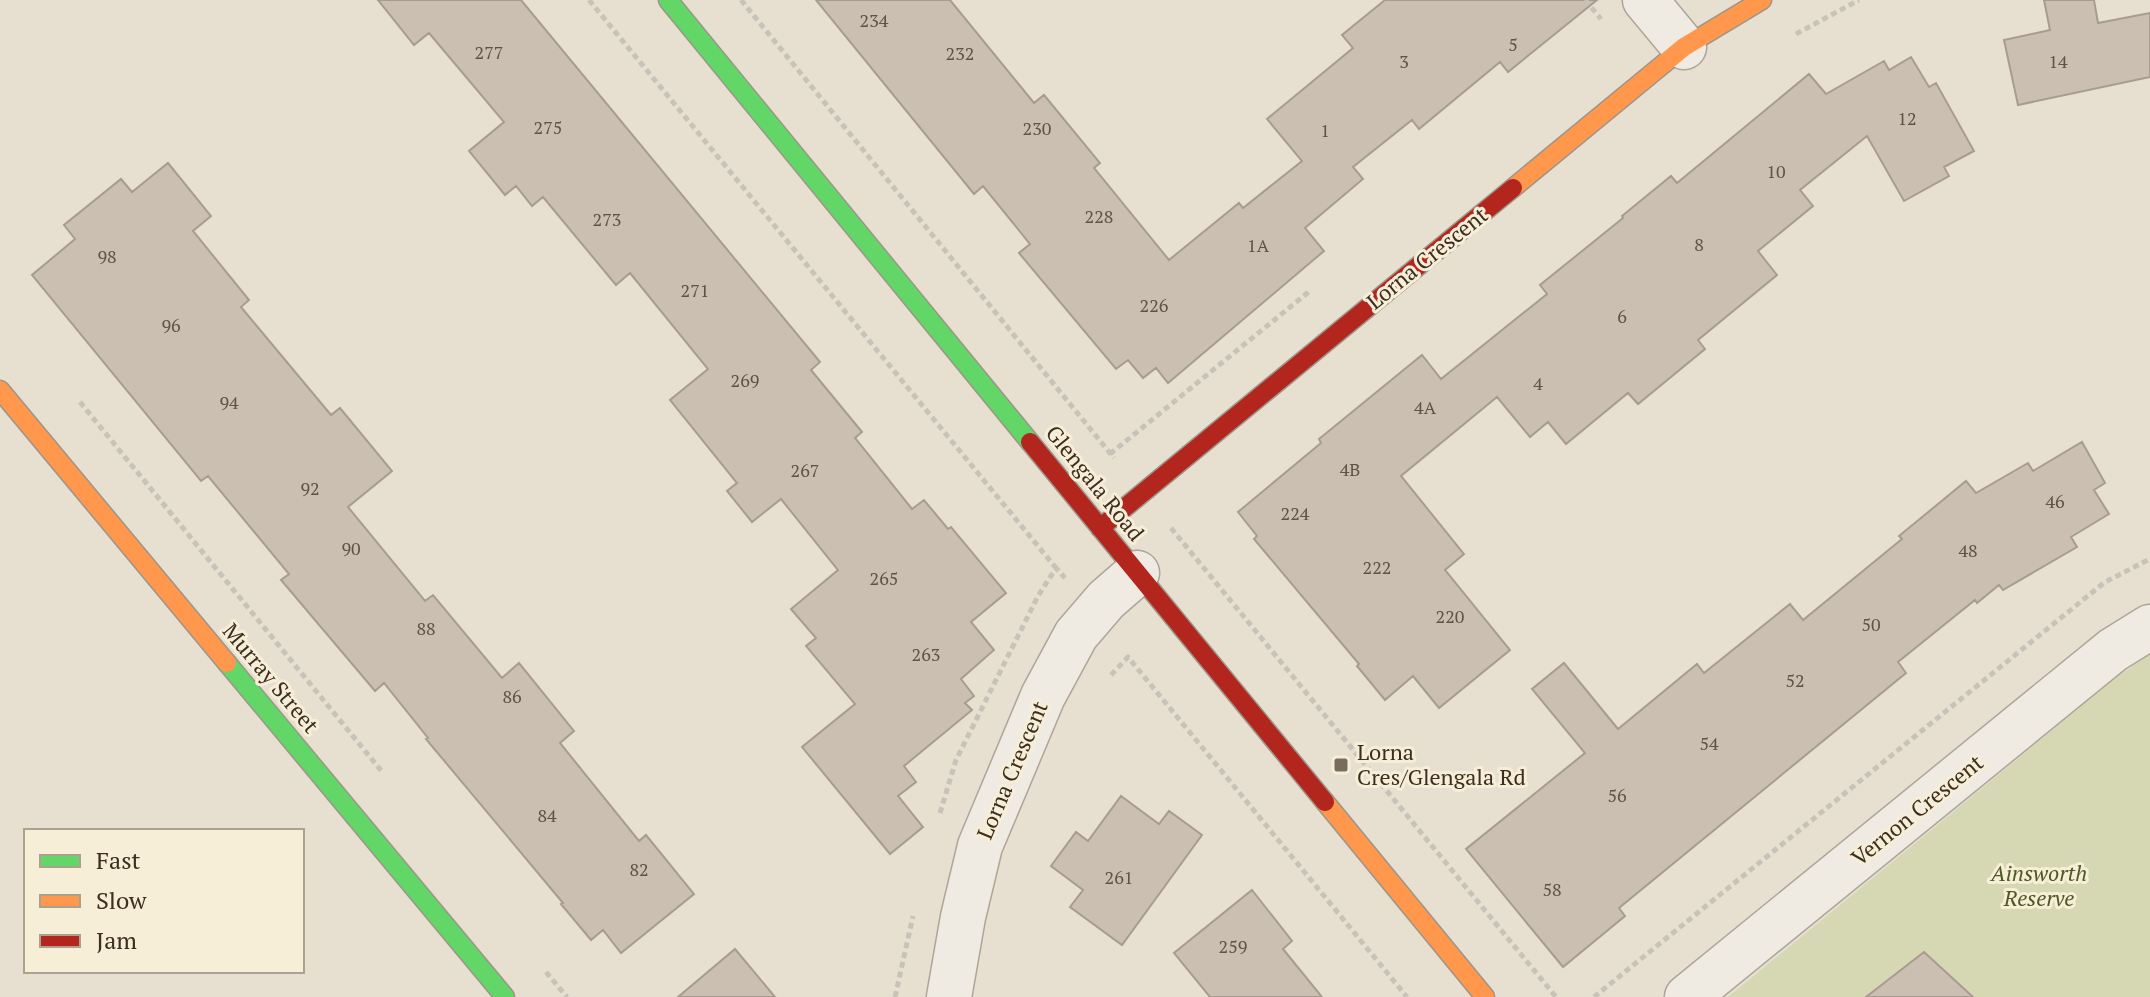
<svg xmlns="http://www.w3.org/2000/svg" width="2150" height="997" viewBox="0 0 2150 997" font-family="'PT Serif',serif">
<rect width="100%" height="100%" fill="#e7e0d1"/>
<!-- green -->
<path fill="#d6d7b3" d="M2150,654V997H1728L2116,678Z"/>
<!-- building -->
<path fill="#cbbfb2" stroke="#a89c90" stroke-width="2" d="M378,0H521L820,362L811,370L862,432L855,438L912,509L924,500L948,529L951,527L1006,593L971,622L994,650L961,679L974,696L965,703L972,710L904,766L916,782L898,796L923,827L890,854L802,747L855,704L806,646L816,638L791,609L838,570L781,499L752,522L727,491L737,483L670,400L708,369L630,273L616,285L543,197L532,206L516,186L505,195L469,151L504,122L429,33L414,45Z
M816,0H950L1034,103L1044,95L1100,163L1094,168L1169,260L1239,203L1243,208L1302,161L1267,119L1353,48L1342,35L1385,0H1597L1508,72L1500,62L1419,129L1412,120L1353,167L1363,179L1305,228L1324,251L1168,383L1156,368L1143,378L1128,360L1116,369L1019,253L1030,244L983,186L974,194Z
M2044,0H2094L2098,23L2150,13V77L2018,105L2004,40L2050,30Z
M1911,57L1929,87L1936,83L1974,151L1944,167L1949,176L1904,201L1867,136L1800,190L1813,206L1758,251L1777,275L1698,340L1705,349L1638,404L1628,393L1566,444L1548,422L1530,437L1497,397L1401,476L1464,554L1445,570L1510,650L1439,708L1413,676L1385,700L1357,666L1359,664L1254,539L1257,536L1238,512L1321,443L1319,439L1422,355L1441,379L1547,294L1540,285L1623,218L1622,216L1671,176L1677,183L1809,74L1826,94L1884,61L1889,70Z
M168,163L211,216L193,231L249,300L241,307L331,415L340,408L392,471L348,507L425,601L433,595L502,678L519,663L574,731L560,743L639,841L646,835L694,894L621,953L603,930L591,940L561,904L563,903L426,739L428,738L384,683L375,691L281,580L289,574L208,476L201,481L32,275L75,239L64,225L121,179L132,192Z
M2082,442L2105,483L2094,490L2109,514L2071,537L2077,547L2003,590L1999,585L1977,603L1975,600L1898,662L1906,673L1619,908L1625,916L1563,967L1466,849L1585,753L1532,689L1564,663L1618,729L1697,664L1704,673L1790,604L1803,620L1902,539L1899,536L1966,481L1976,493L2028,463L2033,471Z
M1121,796L1159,824L1169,811L1202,835L1122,945L1070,907L1083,890L1051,866L1076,832L1088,841Z
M1252,890L1292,941L1283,949L1322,997H1210L1174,953Z
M735,949L775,997H678Z
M1924,952L1973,997H1866Z"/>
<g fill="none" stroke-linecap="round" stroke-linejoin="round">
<!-- street casing -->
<g stroke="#ada599" stroke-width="47">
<path id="street" d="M1645,0L1684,47
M949,997L963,917L980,846L1043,696L1076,635L1106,600L1137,573
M1687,997L2113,650L2150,627"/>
</g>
<!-- fast casing -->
<g stroke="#9c958a" stroke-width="21">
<path id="fast" d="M668,0L1030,442
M227,663L505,997"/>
</g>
<!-- slow casing -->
<g stroke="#9c958a" stroke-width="21">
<path id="slow" d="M1513,188L1684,47L1762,0
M0,390L227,663
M1325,802L1485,997"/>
</g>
<!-- jam casing -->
<g stroke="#9c958a" stroke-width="21">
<path id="jam" d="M1030,442L1325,802
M1100,528L1513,188"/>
</g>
<!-- path -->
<path stroke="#c8c2b9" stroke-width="5" stroke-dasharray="6 4" stroke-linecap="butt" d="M589,0L1056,568
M741,0L1114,458
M1585,0L1601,19
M1796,34L1859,0
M80,402L383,773
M1110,454L1311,290
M1171,528L1556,997
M1111,675L1128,657L1407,997
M940,813L956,760L1038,596L1056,568L1065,578
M546,972L567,997
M895,997L913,916
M1594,997L2105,582L2150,559"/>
<!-- street -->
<use href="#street" stroke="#efebe3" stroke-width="44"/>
<!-- fast -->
<use href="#fast" stroke="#63d668" stroke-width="18"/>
<!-- slow -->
<use href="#slow" stroke="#ff974d" stroke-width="18"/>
<!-- jam -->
<use href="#jam" stroke="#b3261e" stroke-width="18"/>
</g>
<!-- markers -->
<rect fill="#786c5e" stroke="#f7eed8" stroke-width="3" x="1333" y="757" width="16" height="16" rx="4"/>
<g text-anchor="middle" stroke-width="6" stroke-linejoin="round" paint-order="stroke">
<!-- number labels -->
<g font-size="18" fill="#605244">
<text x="874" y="27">234</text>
<text x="1513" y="51">5</text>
<text x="489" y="59">277</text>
<text x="960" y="60">232</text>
<text x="1404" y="68">3</text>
<text x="2058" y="68">14</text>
<text x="1907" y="125">12</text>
<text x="548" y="134">275</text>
<text x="1037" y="135">230</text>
<text x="1325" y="137">1</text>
<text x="1776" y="178">10</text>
<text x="1099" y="223">228</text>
<text x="607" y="226">273</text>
<text x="1699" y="251">8</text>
<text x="1258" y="252">1A</text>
<text x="107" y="263">98</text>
<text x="695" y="297">271</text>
<text x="1154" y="312">226</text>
<text x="1622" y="323">6</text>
<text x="171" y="332">96</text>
<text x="745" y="387">269</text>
<text x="1538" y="390">4</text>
<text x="229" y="409">94</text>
<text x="1425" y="414">4A</text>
<text x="1350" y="476">4B</text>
<text x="805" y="477">267</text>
<text x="310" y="495">92</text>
<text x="2055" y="508">46</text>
<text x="1295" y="520">224</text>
<text x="351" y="555">90</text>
<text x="1968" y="557">48</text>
<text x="1377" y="574">222</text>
<text x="884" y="585">265</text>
<text x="1450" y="623">220</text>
<text x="1871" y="631">50</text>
<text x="426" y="635">88</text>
<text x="926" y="661">263</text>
<text x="1795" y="687">52</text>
<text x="512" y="703">86</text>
<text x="1709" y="750">54</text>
<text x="1617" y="802">56</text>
<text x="547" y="822">84</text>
<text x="639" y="876">82</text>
<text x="1119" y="884">261</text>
<text x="1552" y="896">58</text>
<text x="1233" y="953">259</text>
</g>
<!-- street labels -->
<g font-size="22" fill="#3d2e20" stroke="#f7eed8">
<text transform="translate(1427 258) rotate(-39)" y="8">Lorna Crescent</text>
<text transform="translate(1095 483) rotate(51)" y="8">Glengala Road</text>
<text transform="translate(271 678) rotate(50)" y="8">Murray Street</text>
<text transform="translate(1012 770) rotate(-67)" y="8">Lorna Crescent</text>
<text transform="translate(1917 810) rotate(-39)" y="8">Vernon Crescent</text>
</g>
<!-- poi labels -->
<g font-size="22" fill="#3d2e20" stroke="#f7eed8" text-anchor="start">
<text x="1357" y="760">Lorna<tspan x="1357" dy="25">Cres/Glengala Rd</tspan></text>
</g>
<!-- park labels -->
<g font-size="22" font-style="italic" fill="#4d5a26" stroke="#f7eed8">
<text x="2039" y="881">Ainsworth<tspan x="2039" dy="25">Reserve</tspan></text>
</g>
</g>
<!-- legend -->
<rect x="24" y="829" width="280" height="144" fill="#f7eed8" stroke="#ada18e" stroke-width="2"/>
<rect x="40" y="855" width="40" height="12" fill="#63d668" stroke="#ada18e" stroke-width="2"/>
<text x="96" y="869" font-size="24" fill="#3d2e20">Fast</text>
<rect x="40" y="895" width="40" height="12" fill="#ff974d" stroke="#ada18e" stroke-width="2"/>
<text x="96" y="909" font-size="24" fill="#3d2e20">Slow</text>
<rect x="40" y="935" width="40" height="12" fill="#b3261e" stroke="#ada18e" stroke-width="2"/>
<text x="96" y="949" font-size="24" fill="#3d2e20">Jam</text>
</svg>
